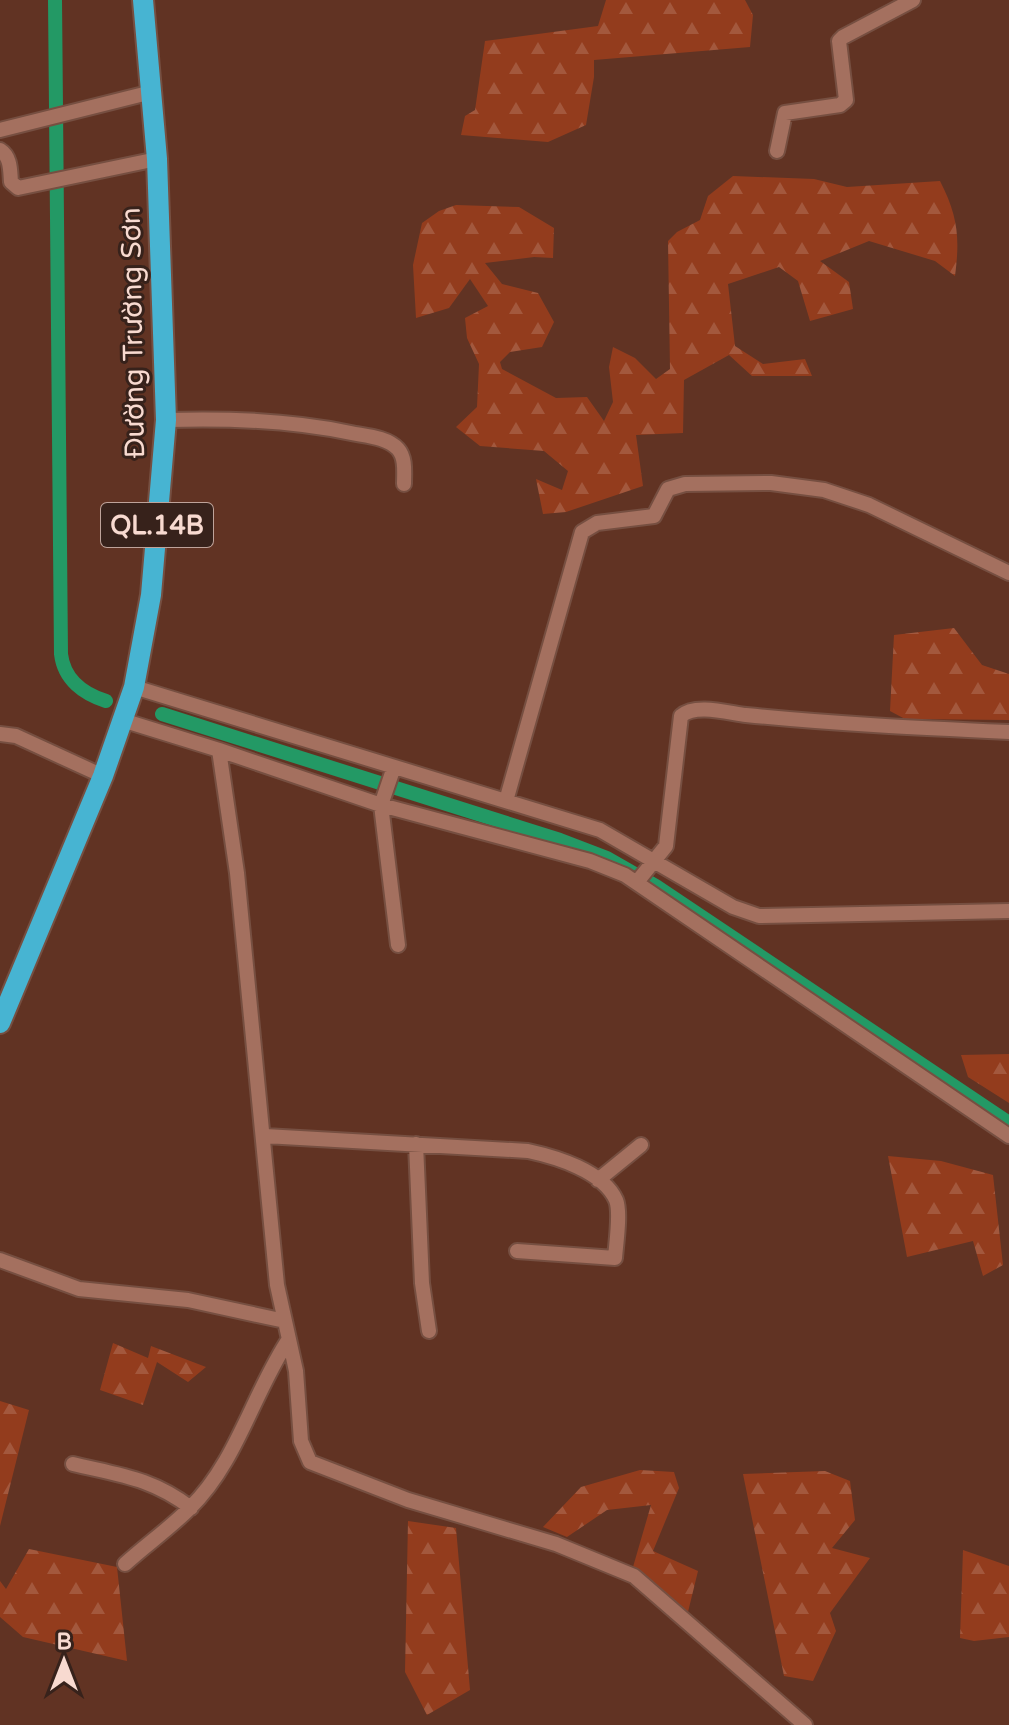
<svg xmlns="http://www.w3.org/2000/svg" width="1009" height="1725" viewBox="0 0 1009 1725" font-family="'Varela Round',sans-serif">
<defs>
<pattern id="forest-firs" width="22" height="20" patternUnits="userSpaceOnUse" patternTransform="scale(2)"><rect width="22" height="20" fill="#933c1d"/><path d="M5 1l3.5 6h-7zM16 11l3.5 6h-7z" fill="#a3583d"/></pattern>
</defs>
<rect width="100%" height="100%" fill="#613323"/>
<!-- forest -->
<path fill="url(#forest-firs)" d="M606,0H745L753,15L750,47L594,60V77L586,125L548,142L461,135L465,116L475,110L485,41L598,26Z
M733,176L814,179L847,187L940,181C958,216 960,238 955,276L935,261L869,241L820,261L849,282L853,309L810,321L798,281L779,267L728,284L735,346L763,364L805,359L812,376H752L729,355L684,380L683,433L636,435L643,486L566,512L543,514L536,479L562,490L568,471L544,451L480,446L456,427L477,407L479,364L467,338L465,318L488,306L470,279L449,308L416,318L413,265L422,223L439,211L456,205L519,207L554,228L553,258L534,257L485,263L502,284L538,293L554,322L542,347L510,352L500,362L502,369L556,398L587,397L604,421L613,402L609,367L613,347L635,358L656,379L670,369L668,241L677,232L700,220L708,196Z
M954,628L982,665L1009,674V720L905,719L890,711L894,635Z
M1009,1054V1103L968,1077L961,1055Z
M888,1156L941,1161L993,1175L1003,1265L983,1276L973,1241L907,1257Z
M113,1343L148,1358L151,1346L206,1367L188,1382L157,1362L143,1405L100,1390Z
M0,1401L29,1410L0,1526Z
M640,1470L674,1472L679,1488L653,1551L698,1571L687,1616L633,1567L651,1505L607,1510L567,1537L543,1527L581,1487Z
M825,1471L850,1481L855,1520L832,1548L870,1558L830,1613L836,1631L813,1681L784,1676L743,1474Z
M408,1521L456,1528L470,1690L427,1715L405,1672Z
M29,1549L117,1567L127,1661L23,1637L0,1617V1581L6,1589Z
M963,1550L1009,1566V1637L974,1641L960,1638Z"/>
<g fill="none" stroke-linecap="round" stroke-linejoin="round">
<!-- canal -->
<path stroke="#239965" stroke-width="14" d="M55,0L61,654C64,680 84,694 106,701
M162,714L560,840L607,858L656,886L1009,1123"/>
<!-- minor casing -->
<g stroke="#764f41" stroke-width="18">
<path id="minor" d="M0,130L152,92
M0,150C11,157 10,170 11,182L18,188L157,159
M777,151L785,113L840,105L846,100L839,41L843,37L913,0
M166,420C229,418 290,420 351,433C366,436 387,437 398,449C406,458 404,473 404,484
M134,687L600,830L733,907L759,916L1009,911
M122,720L219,750L381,805L590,861L625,875L1009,1136
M0,734L16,736L103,776
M219,750L237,873L277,1285L296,1371L301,1441L310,1462L408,1500L556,1544L634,1576L805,1725
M394,767L381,805L398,945
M506,801L582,532L597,523L654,516L668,489L685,484L771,483L824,490L869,505L1009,573
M637,882L666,846L681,716C695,703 729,713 746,715C834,724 921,728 1009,732
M265,1136L528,1151C556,1157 603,1171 616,1200C621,1212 616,1244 615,1258L517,1251
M416,1144L422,1283L429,1331
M598,1180L641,1145
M0,1260L79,1289L188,1300L285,1321
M73,1464C119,1475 152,1478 191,1508
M125,1564C146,1545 170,1528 190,1508C237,1462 253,1393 289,1339"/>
</g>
<!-- highway casing -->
<g stroke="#764f41" stroke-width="24">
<path id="highway" d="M0,1023L103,776L134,687L151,595L166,420L157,159L143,0"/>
</g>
<!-- minor -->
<use href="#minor" stroke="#a4705f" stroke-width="14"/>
<!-- highway -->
<use href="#highway" stroke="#47b4d2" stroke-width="20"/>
</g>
<g text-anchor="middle" stroke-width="6" stroke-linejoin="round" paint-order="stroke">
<!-- shield labels -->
<rect fill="#37221b" stroke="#bea39a" stroke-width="2" x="101" y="503" width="112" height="44" rx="6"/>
<g font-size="26" font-weight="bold" fill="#f8dad0">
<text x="157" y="534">QL.14B</text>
</g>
<!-- street labels -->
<g font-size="28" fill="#f8dad0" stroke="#37221b">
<text transform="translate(132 333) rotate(-91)" y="10">Đường Trường Sơn</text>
</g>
</g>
<!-- north arrow -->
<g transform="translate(64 1661)" stroke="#37221b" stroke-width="6" paint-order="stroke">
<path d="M0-6L14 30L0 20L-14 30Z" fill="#f8dad0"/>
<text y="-12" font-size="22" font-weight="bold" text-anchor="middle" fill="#f8dad0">B</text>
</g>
</svg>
